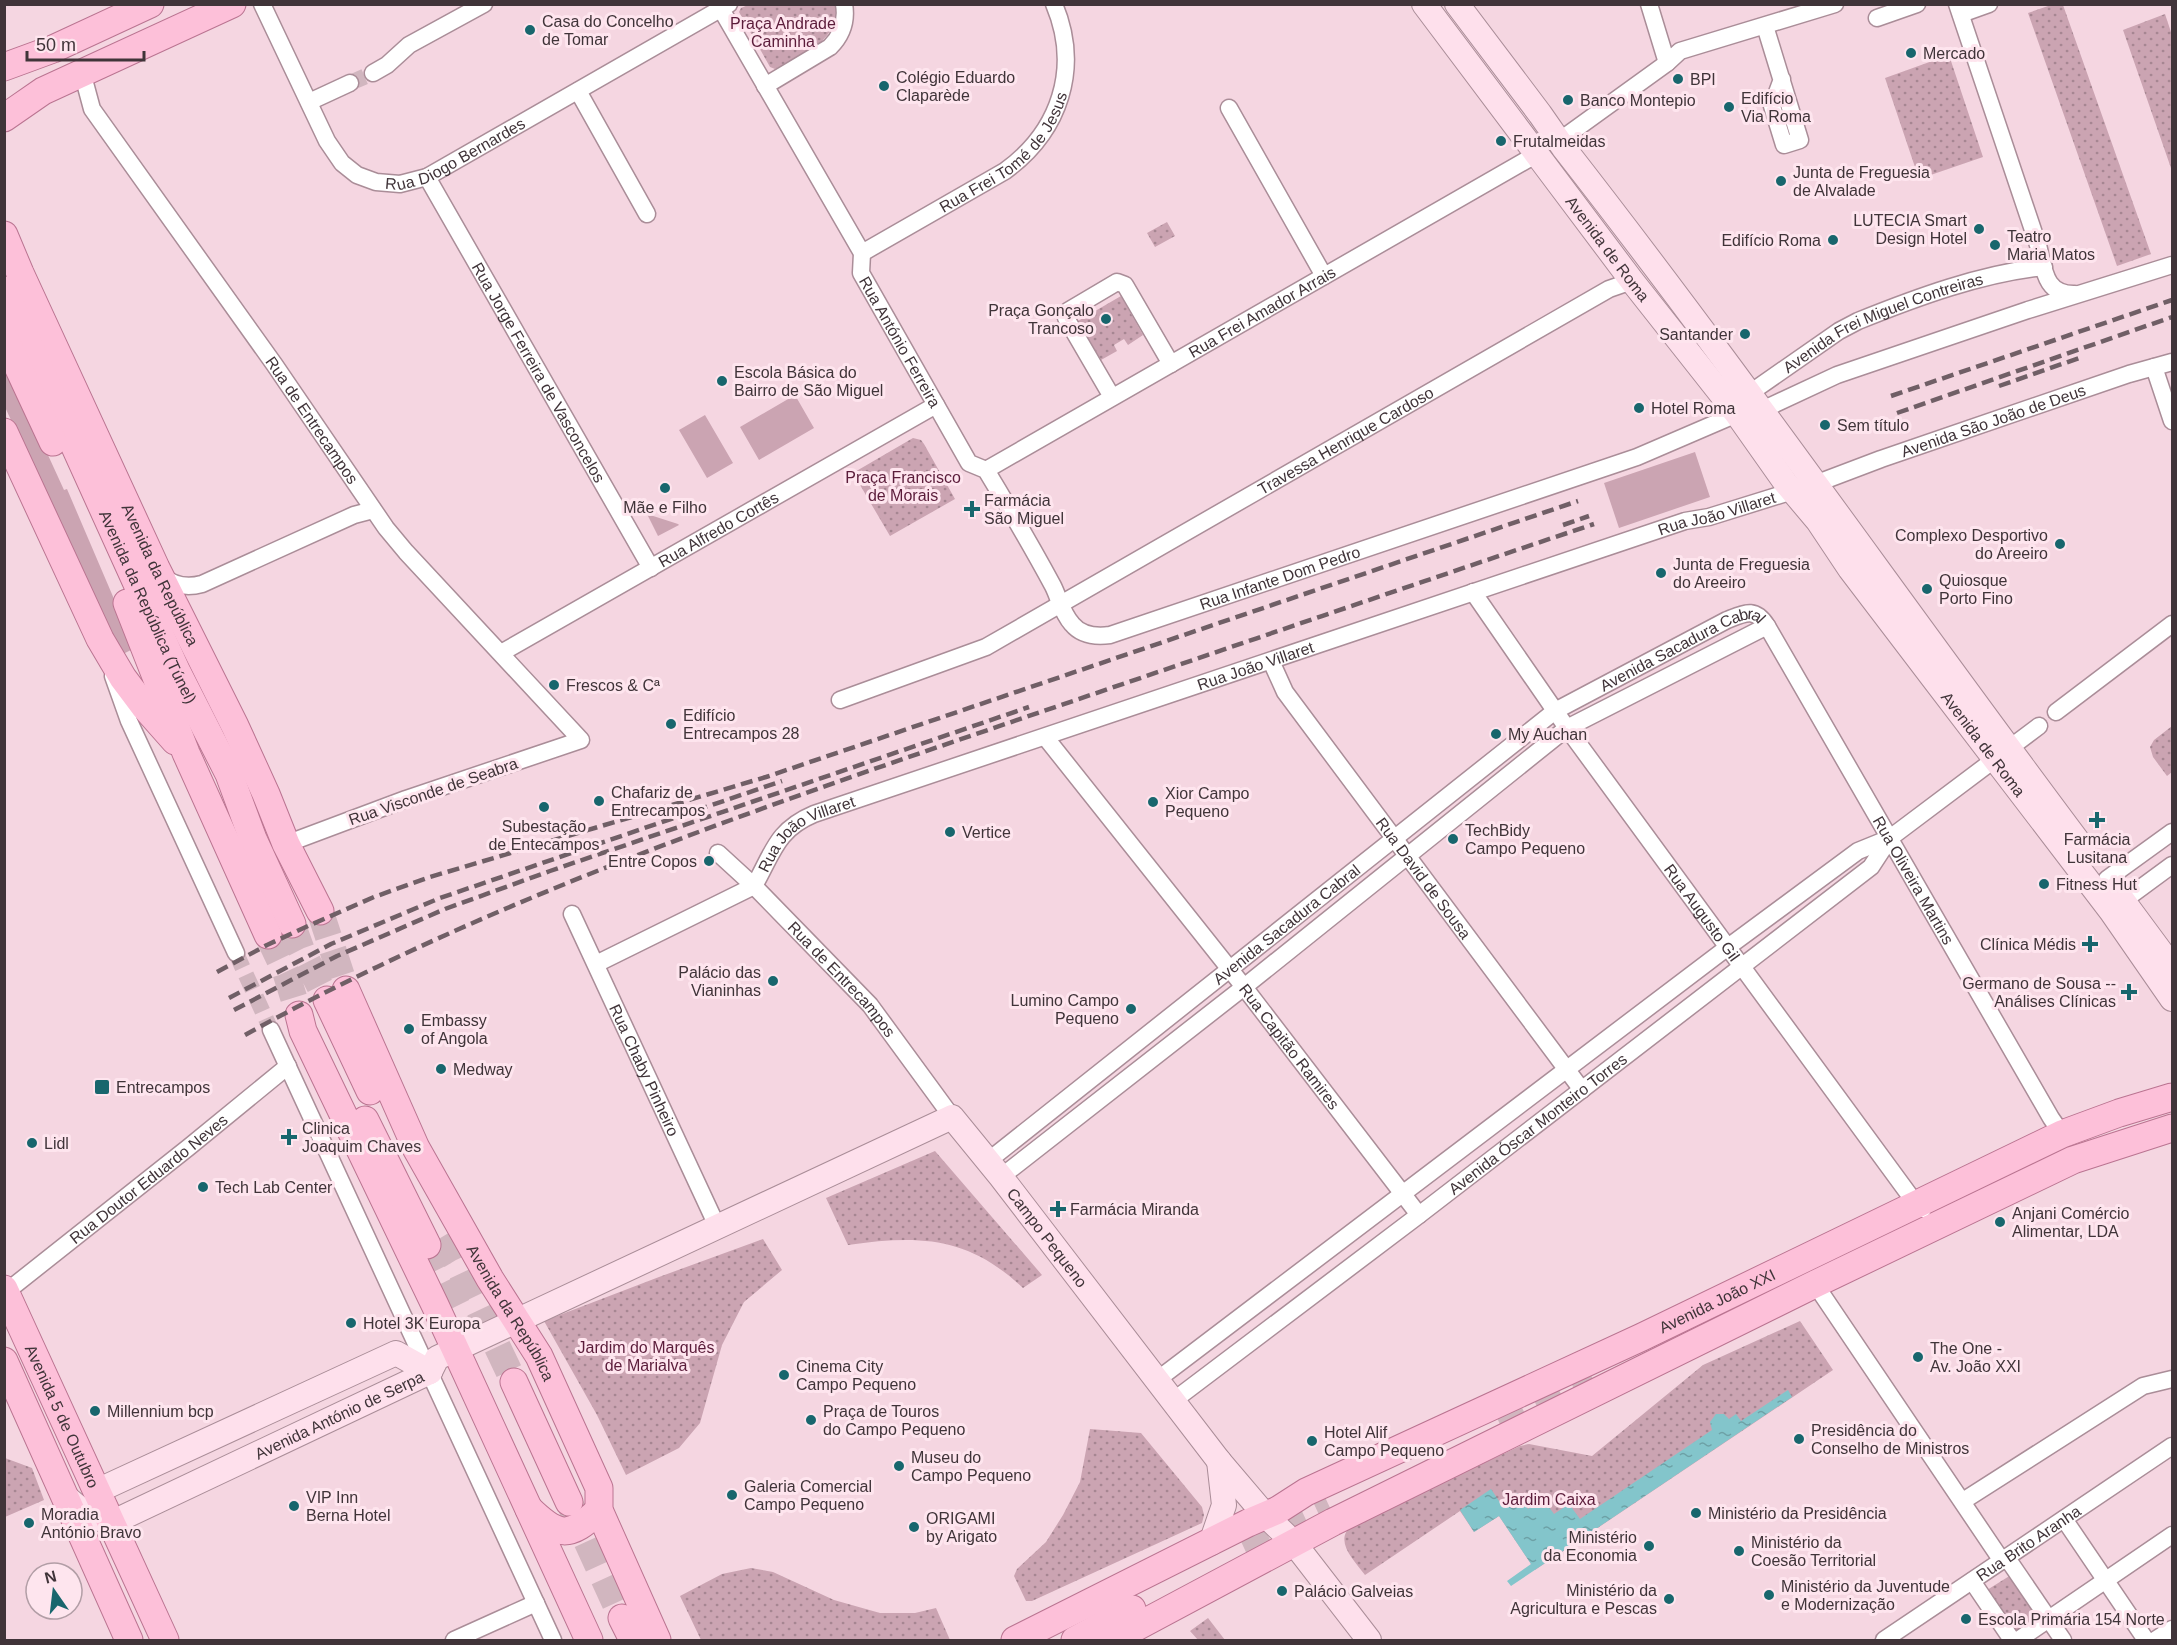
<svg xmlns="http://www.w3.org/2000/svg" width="2177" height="1645" viewBox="0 0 2177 1645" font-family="Arial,sans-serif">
<defs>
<pattern id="park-dots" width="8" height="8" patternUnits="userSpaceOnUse" patternTransform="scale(1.5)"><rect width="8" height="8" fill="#cba4b2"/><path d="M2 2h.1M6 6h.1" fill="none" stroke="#a68692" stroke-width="1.8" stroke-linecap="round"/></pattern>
<pattern id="water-ripples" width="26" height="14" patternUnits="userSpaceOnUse" patternTransform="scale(1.5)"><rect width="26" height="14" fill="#83c5cb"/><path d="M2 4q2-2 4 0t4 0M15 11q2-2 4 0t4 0" fill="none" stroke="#6da1a6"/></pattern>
</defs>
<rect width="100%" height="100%" fill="#f5d6e1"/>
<!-- grass -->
<path fill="#cba4b2" d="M4,359L64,490L67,489L135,648L119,656L5,407Z
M795,395L814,428L759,460L740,427Z
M705,415L733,463L707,478L679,430Z
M1695,452L1710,497L1619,528L1604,483Z
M647,514L678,524L679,525L658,536Z"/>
<!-- park -->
<path fill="url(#park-dots)" d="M835,4C842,39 801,57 775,69L770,67L739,12L741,8L748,5Z
M2051,5H2063L2151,254L2117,266L2028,13Z
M2165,14L2172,35V171L2123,30Z
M1949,55L1983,157L1919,179L1885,78Z
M1167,222L1175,236L1155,247L1147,233Z
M1121,296L1143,335L1128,345L1124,339L1114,345L1117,351L1101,360L1078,321Z
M913,438L921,440L924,444L955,499L890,536L853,473Z
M2172,726V772L2167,776L2153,757L2150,747L2154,740Z
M935,1151L1042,1275L1023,1288C968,1236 919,1235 848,1245L826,1198Z
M763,1239L782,1270L744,1302L722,1345L700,1423L679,1448L626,1475L597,1415L544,1321L659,1277Z
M1800,1321L1833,1370L1535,1570L1499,1516L1474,1532L1460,1511L1365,1575C1354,1560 1333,1541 1352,1525L1520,1446L1529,1444L1592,1456L1703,1365Z
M1090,1429L1141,1433L1202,1507L1204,1515L1202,1523L1032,1601H1026L1014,1576L1017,1569L1046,1542L1063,1515L1080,1482Z
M5,1458L32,1468L44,1500L5,1517Z
M751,1568L773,1572L834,1600L880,1613H915L936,1608L950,1640H701L680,1596L722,1574Z
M2011,1575L2041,1620L2018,1635L1987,1590Z
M1208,1618L1225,1640H1198L1190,1631Z"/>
<!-- water -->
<path fill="url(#water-ripples)" d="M1788,1390L1792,1397L1511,1586L1507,1581L1531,1564L1499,1516L1474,1532L1460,1510L1491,1489L1501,1504L1517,1493L1528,1509L1543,1499L1554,1514L1569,1504L1580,1519L1712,1430L1710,1422L1716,1414H1724L1729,1419L1736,1414L1741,1421Z"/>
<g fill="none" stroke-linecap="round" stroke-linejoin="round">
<!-- street-tunnel -->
<path stroke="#d1b6bf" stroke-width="16" stroke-dasharray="16 8" stroke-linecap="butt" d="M350,83L373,73
M236,953L271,1030"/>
<!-- primary-tunnel -->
<path stroke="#d1b6bf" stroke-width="27" stroke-dasharray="27 14" stroke-linecap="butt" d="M320,911L346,990
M292,924L301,949L327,1000
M268,935L286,973L299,1015
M442,1237L456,1260L514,1382
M427,1245L477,1347
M1498,1420L1591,1375
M570,1504L622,1618
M1245,1550L1331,1510"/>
<!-- street casing -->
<g stroke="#aa8d98" stroke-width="19">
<g id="street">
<path id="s1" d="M262,4L327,141L342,163L357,175L376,182L400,184L427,177L729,4"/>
<path d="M1649,4L1667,63"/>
<path d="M1957,4L2038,245C2044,268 2044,295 2075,294"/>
<path id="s2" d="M721,9L862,253L861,273L969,463L986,470C1009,508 1032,547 1053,586C1059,598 1062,613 1072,624C1081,635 1095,637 1110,635L1637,457L1737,414"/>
<path d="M1961,14L1989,4"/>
<path d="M1877,18L1917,4"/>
<path d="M1765,26L1800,140L1784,145L1772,106L1782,79"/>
<path id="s3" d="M86,71L85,83L92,109L274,364L386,528L406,552L581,740L406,799L286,844"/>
<path d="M373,73L387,65L409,45L484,4"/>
<path d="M765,86L830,47C842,35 847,21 844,4"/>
<path d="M578,91L647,214"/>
<path d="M309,102L350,83"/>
<path d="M1229,108L1324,276"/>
<path d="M1559,141L1667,63L1680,51L1835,4"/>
<path id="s4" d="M427,177L651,568"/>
<path id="s5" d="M862,253L1005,171C1060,131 1081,68 1054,4"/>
<path d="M2154,367L2172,421"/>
<path id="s6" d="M1750,393L1839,331L1858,321C1915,298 1982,273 2044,267"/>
<path d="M1112,397L1066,318L1068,311L1117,282L1125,285L1171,364"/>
<path d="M1762,410L1837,375L2028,310L2172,265"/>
<path id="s7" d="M986,470L1537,154"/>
<path d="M162,576C174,586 187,588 202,584L354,515L373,510"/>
<path id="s8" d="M1473,592L1567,728L1916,1204L1923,1209"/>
<path id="s9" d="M501,653L936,405"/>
<path id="s10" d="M1271,661L1285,692L1582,1090"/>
<path d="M113,676L129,721L236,953"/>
<path id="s11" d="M840,700L986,647L1609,289L1632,281"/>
<path d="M2056,712L2172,624"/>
<path id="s12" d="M1046,738L1244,987L1419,1215"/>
<path id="s13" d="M718,853L754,886L870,1005L952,1117"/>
<path d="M2107,879L2172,832"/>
<path id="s14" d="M754,886C773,853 776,830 814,814L1685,521L1709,517L1815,484L1881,459L2129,374L2172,362"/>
<path d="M2123,901L2172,865"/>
<path id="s15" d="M572,914L717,1226"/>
<path d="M596,964L754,886"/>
<path d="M271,1030L553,1640"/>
<path id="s16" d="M988,1161L1555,711L1727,620C1745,613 1755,607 1767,626L2051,1118L2062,1134"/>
<path d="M1001,1177L1244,987L1567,728L1767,626"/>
<path d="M1815,1284L2002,1561"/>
<path id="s17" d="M6,1292L189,1147L288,1066"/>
<path d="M1157,1380L1728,947L1858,851L1890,838"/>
<path id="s18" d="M1173,1401L1419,1215L1871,867L1890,838L2039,726"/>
<path d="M1963,1501L2143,1386L2172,1379"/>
<path d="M2064,1519L2146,1640"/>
<path d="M2007,1558L2063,1640"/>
<path d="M1972,1581L2012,1640"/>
<path d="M454,1640L536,1603"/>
<path id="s19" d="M1884,1640L2172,1446"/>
<path d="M2018,1640L2172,1535"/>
<path d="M2155,1640L2172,1629"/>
</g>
</g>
<!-- secondary casing -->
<g stroke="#aa8d98" stroke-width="26">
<g id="secondary">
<path id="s20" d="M1424,4L1632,281L1737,414L1785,482L1818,521L1850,569L1933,678L2111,911L2172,999"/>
<path d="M1457,4L1540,114L1563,147C1742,376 1908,615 2083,848"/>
<path d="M2115,890L2172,967"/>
<path id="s21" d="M430,1372L437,1358L952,1117L1001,1177L1219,1461L1265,1515L1294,1543L1369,1640"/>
<path d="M97,1491L396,1353L430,1372"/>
<path id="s22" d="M67,1498L86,1514L111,1523L430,1372"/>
<path d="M1211,1543L1224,1505L1219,1461"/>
</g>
</g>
<!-- primary casing -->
<g stroke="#ba7491" stroke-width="29">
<g id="primary">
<path d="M4,67L53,49L150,4"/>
<path d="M4,118L43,91L232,4"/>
<path id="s23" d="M4,235L20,273L156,568L235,726L266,794L286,844L320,911"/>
<path id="s24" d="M4,290L177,672L229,774L253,839L292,924"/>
<path d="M4,337L53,442"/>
<path d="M4,432L100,639L123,678L144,706L175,741"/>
<path d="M127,603L186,753L268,935"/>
<path id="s25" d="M346,990L416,1148L490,1279L539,1356L599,1488V1510L657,1640"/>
<path d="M327,1000L370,1091"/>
<path d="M299,1015L303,1031L435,1305L589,1640"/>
<path d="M365,1120L427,1245"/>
<path id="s26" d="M4,1289L165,1640"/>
<path d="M4,1361L129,1640"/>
<path d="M514,1382L569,1502"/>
<path d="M529,1509C558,1537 569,1539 599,1510"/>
<path d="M622,1618L633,1640"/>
<path id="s27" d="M1015,1640L1248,1523L1278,1510L1306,1492L1642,1337L2062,1134L2119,1113L2172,1097"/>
<path d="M1075,1640L1132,1609"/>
<path d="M1112,1640L1333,1522L1815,1284L2073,1160L2172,1128"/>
</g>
</g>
<!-- street -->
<use href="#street" stroke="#fff" stroke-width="16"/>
<!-- secondary -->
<use href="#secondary" stroke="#fee0ec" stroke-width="24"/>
<!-- primary -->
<use href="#primary" stroke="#fdc0d9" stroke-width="27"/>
<!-- rail -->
<path stroke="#705f66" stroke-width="4.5" stroke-dasharray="12 6" stroke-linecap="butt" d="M1999,386L2082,357
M1891,396L2172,300
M1897,413L2172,317
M1563,525L1589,516
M217,972L267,945L308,926L374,897L430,877L766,777L1578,501
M229,998L331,944L440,898L782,781
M234,1010L337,956L445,909L550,871L1029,707
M245,1035C476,907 727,819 976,734C1182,664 1388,593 1594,524"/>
</g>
<!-- markers -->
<g fill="#18666d" stroke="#fee5ee" stroke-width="2">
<circle cx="530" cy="30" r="6"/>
<circle cx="1911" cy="53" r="6"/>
<circle cx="1678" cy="79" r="6"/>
<circle cx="884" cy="86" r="6"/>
<circle cx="1568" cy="100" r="6"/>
<circle cx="1729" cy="107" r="6"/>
<circle cx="1501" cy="141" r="6"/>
<circle cx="1781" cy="181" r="6"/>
<circle cx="1979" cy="229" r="6"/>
<circle cx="1833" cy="240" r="6"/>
<circle cx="1995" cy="245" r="6"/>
<circle cx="1106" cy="319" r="6"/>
<circle cx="1745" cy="334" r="6"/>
<circle cx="722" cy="381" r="6"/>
<circle cx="1639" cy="408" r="6"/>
<circle cx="1825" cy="425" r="6"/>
<circle cx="665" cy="488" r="6"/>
<path d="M969 500h6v6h6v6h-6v6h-6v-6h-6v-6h6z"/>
<circle cx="2060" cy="544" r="6"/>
<circle cx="1661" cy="573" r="6"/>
<circle cx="1927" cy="589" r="6"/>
<circle cx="554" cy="685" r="6"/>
<circle cx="671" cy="724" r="6"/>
<circle cx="1496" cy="734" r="6"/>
<circle cx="599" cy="801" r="6"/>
<circle cx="1153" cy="802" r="6"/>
<circle cx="544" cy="807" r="6"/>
<path d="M2094 811h6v6h6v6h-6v6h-6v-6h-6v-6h6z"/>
<circle cx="950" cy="832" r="6"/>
<circle cx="1453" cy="839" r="6"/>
<circle cx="709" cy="861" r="6"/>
<circle cx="2044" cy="884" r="6"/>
<path d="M2087 935h6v6h6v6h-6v6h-6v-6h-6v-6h6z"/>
<circle cx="773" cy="981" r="6"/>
<path d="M2126 983h6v6h6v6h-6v6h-6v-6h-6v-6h6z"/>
<circle cx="1131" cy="1009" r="6"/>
<circle cx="409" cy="1029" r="6"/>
<circle cx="441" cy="1069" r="6"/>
<rect x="94" y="1079" width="16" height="16" rx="3"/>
<path d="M286 1128h6v6h6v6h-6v6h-6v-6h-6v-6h6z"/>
<circle cx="32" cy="1143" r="6"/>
<circle cx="203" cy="1187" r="6"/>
<path d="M1055 1200h6v6h6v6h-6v6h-6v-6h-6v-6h6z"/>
<circle cx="2000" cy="1222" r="6"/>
<circle cx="351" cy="1323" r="6"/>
<circle cx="1918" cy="1357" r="6"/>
<circle cx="784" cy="1375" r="6"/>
<circle cx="95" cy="1411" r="6"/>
<circle cx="811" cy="1420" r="6"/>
<circle cx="1799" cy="1439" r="6"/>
<circle cx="1312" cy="1441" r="6"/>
<circle cx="899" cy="1466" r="6"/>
<circle cx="732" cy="1495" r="6"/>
<circle cx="294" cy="1506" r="6"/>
<circle cx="1696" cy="1513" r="6"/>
<circle cx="29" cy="1523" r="6"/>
<circle cx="914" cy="1527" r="6"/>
<circle cx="1649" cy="1546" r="6"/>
<circle cx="1739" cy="1551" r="6"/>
<circle cx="1282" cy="1591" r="6"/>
<circle cx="1769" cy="1595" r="6"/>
<circle cx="1669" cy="1599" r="6"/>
<circle cx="1966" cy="1619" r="6"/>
</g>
<g text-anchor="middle" stroke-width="6" stroke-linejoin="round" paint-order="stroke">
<!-- poi labels -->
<g font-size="16" fill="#403439" stroke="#fee5ee" text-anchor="start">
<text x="542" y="27">Casa do Concelho<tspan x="542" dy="18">de Tomar</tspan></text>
<text x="1923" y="59">Mercado</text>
<text x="896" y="83">Colégio Eduardo<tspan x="896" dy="18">Claparède</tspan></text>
<text x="1690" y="85">BPI</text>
<text x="1741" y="104">Edifício<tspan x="1741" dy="18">Via Roma</tspan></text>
<text x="1580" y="106">Banco Montepio</text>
<text x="1513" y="147">Frutalmeidas</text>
<text x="1793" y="178">Junta de Freguesia<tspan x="1793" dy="18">de Alvalade</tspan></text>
<text x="1967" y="226" text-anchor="end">LUTECIA Smart<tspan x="1967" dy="18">Design Hotel</tspan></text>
<text x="2007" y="242">Teatro<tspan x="2007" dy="18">Maria Matos</tspan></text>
<text x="1821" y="246" text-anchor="end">Edifício Roma</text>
<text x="1094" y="316" text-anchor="end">Praça Gonçalo<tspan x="1094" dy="18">Trancoso</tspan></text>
<text x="1733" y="340" text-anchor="end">Santander</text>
<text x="734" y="378">Escola Básica do<tspan x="734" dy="18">Bairro de São Miguel</tspan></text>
<text x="1651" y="414">Hotel Roma</text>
<text x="1837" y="431">Sem título</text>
<text x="984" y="506">Farmácia<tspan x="984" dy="18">São Miguel</tspan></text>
<text x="665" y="513" text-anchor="middle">Mãe e Filho</text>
<text x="2048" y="541" text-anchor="end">Complexo Desportivo<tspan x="2048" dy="18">do Areeiro</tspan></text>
<text x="1673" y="570">Junta de Freguesia<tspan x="1673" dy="18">do Areeiro</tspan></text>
<text x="1939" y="586">Quiosque<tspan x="1939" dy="18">Porto Fino</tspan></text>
<text x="566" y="691">Frescos &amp; Cª</text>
<text x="683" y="721">Edifício<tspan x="683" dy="18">Entrecampos 28</tspan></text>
<text x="1508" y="740">My Auchan</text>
<text x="611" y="798">Chafariz de<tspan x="611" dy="18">Entrecampos</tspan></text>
<text x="1165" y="799">Xior Campo<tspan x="1165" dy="18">Pequeno</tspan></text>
<text x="544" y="832" text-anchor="middle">Subestação<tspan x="544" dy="18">de Entecampos</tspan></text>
<text x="1465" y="836">TechBidy<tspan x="1465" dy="18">Campo Pequeno</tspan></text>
<text x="962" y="838">Vertice</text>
<text x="2097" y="845" text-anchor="middle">Farmácia<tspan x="2097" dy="18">Lusitana</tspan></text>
<text x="697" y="867" text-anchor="end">Entre Copos</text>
<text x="2056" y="890">Fitness Hut</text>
<text x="2076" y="950" text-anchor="end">Clínica Médis</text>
<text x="761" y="978" text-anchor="end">Palácio das<tspan x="761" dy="18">Vianinhas</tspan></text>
<text x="2116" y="989" text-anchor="end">Germano de Sousa --<tspan x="2116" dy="18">Análises Clínicas</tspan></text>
<text x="1119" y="1006" text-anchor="end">Lumino Campo<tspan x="1119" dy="18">Pequeno</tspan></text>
<text x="421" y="1026">Embassy<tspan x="421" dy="18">of Angola</tspan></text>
<text x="453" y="1075">Medway</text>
<text x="116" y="1093">Entrecampos</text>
<text x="302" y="1134">Clinica<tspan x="302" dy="18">Joaquim Chaves</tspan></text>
<text x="44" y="1149">Lidl</text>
<text x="215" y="1193">Tech Lab Center</text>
<text x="1070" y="1215">Farmácia Miranda</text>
<text x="2012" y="1219">Anjani Comércio<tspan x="2012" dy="18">Alimentar, LDA</tspan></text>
<text x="363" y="1329">Hotel 3K Europa</text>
<text x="1930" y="1354">The One -<tspan x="1930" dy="18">Av. João XXI</tspan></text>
<text x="796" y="1372">Cinema City<tspan x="796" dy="18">Campo Pequeno</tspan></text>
<text x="107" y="1417">Millennium bcp</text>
<text x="823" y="1417">Praça de Touros<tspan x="823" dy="18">do Campo Pequeno</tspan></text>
<text x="1811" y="1436">Presidência do<tspan x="1811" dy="18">Conselho de Ministros</tspan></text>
<text x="1324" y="1438">Hotel Alif<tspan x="1324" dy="18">Campo Pequeno</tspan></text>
<text x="911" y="1463">Museu do<tspan x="911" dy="18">Campo Pequeno</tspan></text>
<text x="744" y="1492">Galeria Comercial<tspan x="744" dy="18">Campo Pequeno</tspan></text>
<text x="306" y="1503">VIP Inn<tspan x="306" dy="18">Berna Hotel</tspan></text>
<text x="1708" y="1519">Ministério da Presidência</text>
<text x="41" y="1520">Moradia<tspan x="41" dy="18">António Bravo</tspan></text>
<text x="926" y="1524">ORIGAMI<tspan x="926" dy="18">by Arigato</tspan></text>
<text x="1637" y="1543" text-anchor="end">Ministério<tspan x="1637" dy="18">da Economia</tspan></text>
<text x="1751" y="1548">Ministério da<tspan x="1751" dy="18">Coesão Territorial</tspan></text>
<text x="1781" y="1592">Ministério da Juventude<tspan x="1781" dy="18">e Modernização</tspan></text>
<text x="1657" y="1596" text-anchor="end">Ministério da<tspan x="1657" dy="18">Agricultura e Pescas</tspan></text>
<text x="1294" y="1597">Palácio Galveias</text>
<text x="1978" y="1625">Escola Primária 154 Norte</text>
</g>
<!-- park labels -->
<g font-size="16" fill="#5b1c3a" stroke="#fee5ee">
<text x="783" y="29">Praça Andrade<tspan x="783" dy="18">Caminha</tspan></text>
<text x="903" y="483">Praça Francisco<tspan x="903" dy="18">de Morais</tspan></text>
<text x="646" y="1353">Jardim do Marquês<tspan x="646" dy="18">de Marialva</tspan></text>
<text x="1549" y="1505">Jardim Caixa</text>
</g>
<!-- street labels -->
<g font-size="16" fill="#403439" stroke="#fee5ee">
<text dy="6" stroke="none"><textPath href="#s5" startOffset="177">Rua Frei Tomé de Jesus</textPath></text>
<text dy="6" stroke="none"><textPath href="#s1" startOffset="304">Rua Diogo Bernardes</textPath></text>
<text dy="6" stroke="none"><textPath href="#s20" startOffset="306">Avenida de Roma</textPath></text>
<text dy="6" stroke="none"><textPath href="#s7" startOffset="318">Rua Frei Amador Arrais</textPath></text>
<text dy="6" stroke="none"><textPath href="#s6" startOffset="152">Avenida Frei Miguel Contreiras</textPath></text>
<text dy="6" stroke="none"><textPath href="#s2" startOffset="381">Rua António Ferreira</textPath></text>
<text dy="6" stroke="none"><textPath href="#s4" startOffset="225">Rua Jorge Ferreira de Vasconcelos</textPath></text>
<text dy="6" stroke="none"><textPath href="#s3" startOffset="420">Rua de Entrecampos</textPath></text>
<text dy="6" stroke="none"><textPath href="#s14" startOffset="1340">Avenida São João de Deus</textPath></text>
<text dy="6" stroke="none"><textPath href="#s11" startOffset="570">Travessa Henrique Cardoso</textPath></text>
<text dy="6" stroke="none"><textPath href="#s14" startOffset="1048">Rua João Villaret</textPath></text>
<text dy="6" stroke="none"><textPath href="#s9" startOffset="250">Rua Alfredo Cortês</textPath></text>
<text dy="6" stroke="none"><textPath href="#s23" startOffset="374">Avenida da República</textPath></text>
<text dy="6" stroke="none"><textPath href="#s2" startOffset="936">Rua Infante Dom Pedro</textPath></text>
<text dy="6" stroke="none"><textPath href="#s24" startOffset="348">Avenida da República (Túnel)</textPath></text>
<text dy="6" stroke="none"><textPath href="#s16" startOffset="867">Avenida Sacadura Cabral</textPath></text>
<text dy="6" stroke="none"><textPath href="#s14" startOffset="562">Rua João Villaret</textPath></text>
<text dy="6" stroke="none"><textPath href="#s20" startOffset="928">Avenida de Roma</textPath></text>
<text transform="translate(433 791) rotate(-19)" y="6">Rua Visconde de Seabra</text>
<text dy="6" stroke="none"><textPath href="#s14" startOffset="78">Rua João Villaret</textPath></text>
<text dy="6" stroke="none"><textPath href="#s10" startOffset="266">Rua David de Sousa</textPath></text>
<text dy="6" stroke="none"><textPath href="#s16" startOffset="1258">Rua Oliveira Martins</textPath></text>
<text dy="6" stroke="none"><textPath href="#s8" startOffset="394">Rua Augusto Gil</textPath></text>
<text dy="6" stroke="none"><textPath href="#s16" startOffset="381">Avenida Sacadura Cabral</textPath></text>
<text dy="6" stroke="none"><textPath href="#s13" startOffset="177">Rua de Entrecampos</textPath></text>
<text dy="6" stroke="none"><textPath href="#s12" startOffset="393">Rua Capitão Ramires</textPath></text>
<text dy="6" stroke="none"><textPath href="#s15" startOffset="172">Rua Chaby Pinheiro</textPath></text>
<text dy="6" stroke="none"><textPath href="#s18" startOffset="458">Avenida Óscar Monteiro Torres</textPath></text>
<text dy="6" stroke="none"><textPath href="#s17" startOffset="182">Rua Doutor Eduardo Neves</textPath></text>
<text dy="6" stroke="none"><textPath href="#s21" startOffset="738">Campo Pequeno</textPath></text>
<text dy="6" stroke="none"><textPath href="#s27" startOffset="780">Avenida João XXI</textPath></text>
<text dy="6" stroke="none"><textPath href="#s25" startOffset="363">Avenida da República</textPath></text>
<text dy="6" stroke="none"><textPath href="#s26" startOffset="140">Avenida 5 de Outubro</textPath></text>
<text dy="6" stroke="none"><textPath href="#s22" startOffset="304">Avenida António de Serpa</textPath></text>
<text dy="6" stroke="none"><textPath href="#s19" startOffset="174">Rua Brito Aranha</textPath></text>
</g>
</g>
<!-- border -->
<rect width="2177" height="1645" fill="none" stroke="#403439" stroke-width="12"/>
<!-- north arrow -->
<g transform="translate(54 1591) rotate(346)"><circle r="28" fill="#fee5ee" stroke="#b29ea6" stroke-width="1.5"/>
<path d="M0-4.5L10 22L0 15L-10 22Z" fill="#18666d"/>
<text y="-9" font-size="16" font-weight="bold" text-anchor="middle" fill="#403439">N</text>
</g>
<!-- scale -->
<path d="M27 51v9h117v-9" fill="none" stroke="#403439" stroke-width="3"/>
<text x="36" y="51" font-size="18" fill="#403439" stroke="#fee5ee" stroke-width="4.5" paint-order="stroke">50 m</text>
</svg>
